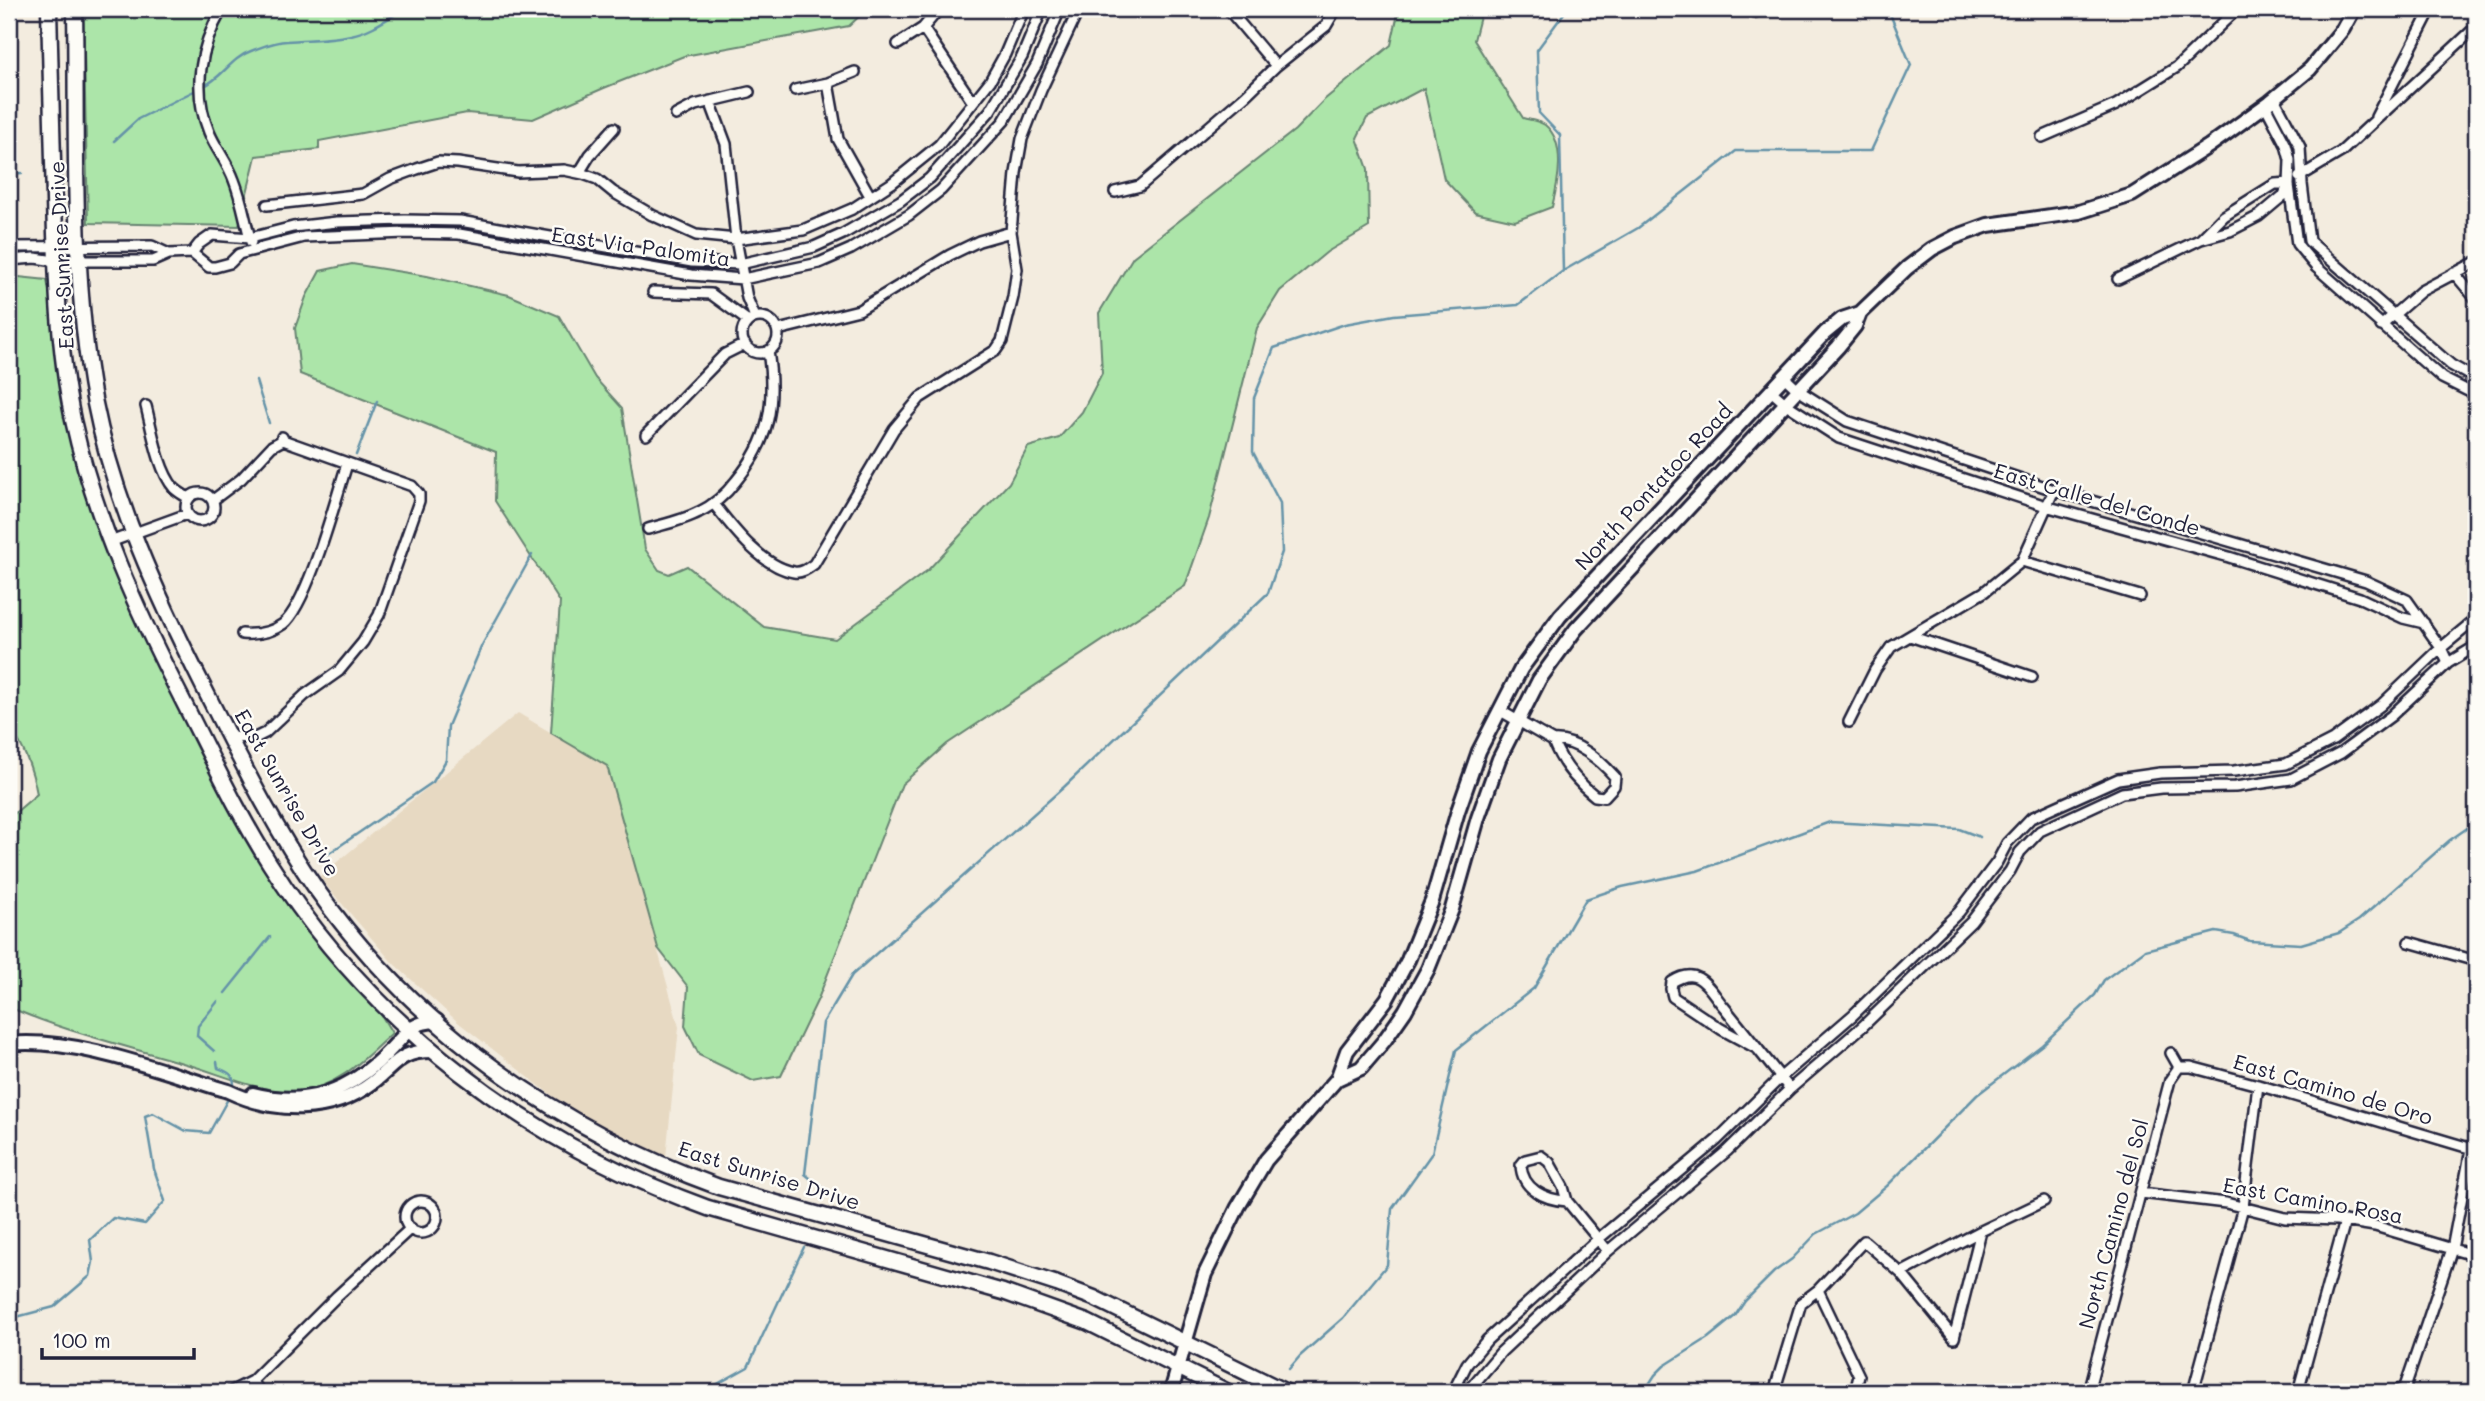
<svg xmlns="http://www.w3.org/2000/svg" width="2485" height="1401" viewBox="0 0 2485 1401" font-family="Mali,sans-serif">
<rect width="100%" height="100%" fill="#f3ecdf"/>
<filter id="ink" filterUnits="userSpaceOnUse"><feTurbulence type="fractalNoise" baseFrequency=".0143" numOctaves="2"/><feDisplacementMap in="SourceGraphic" scale="14" xChannelSelector="R" yChannelSelector="G"/><feConvolveMatrix kernelMatrix="1 2 1 2 8 2 1 2 1" color-interpolation-filters="sRGB"/></filter>
<g filter="url(#ink)">
<!-- built -->
<path fill="#e7d9c2" d="M518,713L607,766L679,1027L666,1157L611,1131L559,1101L459,1023L392,962L319,877Z"/>
<!-- green -->
<path fill="#ace5a9" stroke="#678472" stroke-width="2" d="M83,9H867L849,26L684,56L604,88L533,119L467,113L319,141V149L256,156L239,226L88,223Z
M1399,9H1482L1474,40L1523,118C1530,120 1539,121 1545,125C1567,143 1558,183 1552,207L1515,221L1475,212L1444,179L1424,88L1367,118L1357,138L1368,169L1369,227L1327,252L1280,291L1257,328L1209,518L1185,586L947,744L902,784L818,999L781,1076L753,1081L699,1055L685,1026L688,987L658,948L607,766L551,733L560,602L495,501L496,452L300,374L295,328L306,297L320,271L352,264L427,276L509,295L559,316L595,378L622,408L645,549L659,570L669,574L687,566L764,627L835,639L928,570L1009,483L1028,447L1059,438L1082,412L1102,373L1099,313L1133,257L1295,130L1324,100L1391,45Z
M9,276L47,280L64,367L96,502L238,809L362,983L392,1033C365,1058 338,1088 299,1091C262,1094 222,1074 186,1064C127,1046 65,1032 9,1007V818L37,794C32,767 24,748 9,725Z"/>
<g fill="none" stroke-linecap="round" stroke-linejoin="round">
<!-- stream -->
<path stroke="#6593a8" stroke-width="2.5" d="M204,86C222,78 231,58 251,51C262,47 275,41 287,41C308,39 330,40 351,35C371,31 387,19 404,9
M114,141L138,119L198,89
M9,174L22,173
M1563,271L1638,228L1736,151H1871L1911,65L1888,9
M256,381L269,423
M356,455L377,401
M325,856L433,782L446,760L448,726L482,645L532,555
M225,993L270,937
M214,1051L197,1036L198,1026L218,1001
M217,1062L218,1068C228,1072 234,1074 234,1085
M826,1191L805,1174L823,1023L852,975L1064,787L1268,593L1282,552L1280,503L1253,452L1254,398L1274,348L1345,324L1394,315L1518,305L1563,271L1560,135L1539,113L1537,50L1567,9
M9,1319L54,1307L90,1276L93,1262L90,1240L113,1218L145,1224L165,1201L154,1169L145,1116L153,1113L186,1131L209,1133L229,1097
M1289,1369L1300,1356L1343,1318L1387,1265L1392,1209L1432,1153L1456,1050L1534,988L1586,899L1622,887L1697,871L1830,822L1959,829L1980,837
M703,1392L748,1367L804,1247
M1644,1392L1655,1375L1664,1366L1708,1338L1735,1316L1745,1301L1774,1272L1792,1259L1816,1234L1855,1213L1887,1186L1977,1095L2042,1045L2095,995L2104,980L2145,950L2216,932L2234,935L2250,941L2301,944L2339,933L2359,920L2450,840L2476,822"/>
<!-- street casing -->
<g stroke="#22223b" stroke-width="14">
<path id="street" d="M222,9C200,47 192,90 209,132C216,149 228,163 234,180C242,200 245,221 251,242
M1228,9L1276,66
M1755,12L1758,9
M923,28L972,101
M898,44L923,28L939,9
M828,83L838,139L870,196
M795,90L828,83L855,72
M2274,98L2300,147L2302,184L2309,241L2451,365L2476,379
M710,101L726,144L736,239L747,298L755,317
M2265,105L2286,145L2290,160L2289,185L2297,244L2316,267L2442,378L2476,395
M676,115L695,105L749,92
M2376,117L2431,9
M2042,137L2116,105L2177,67L2237,9
M579,173L590,155L614,128
M2299,177L2341,152L2476,27
M1115,192L1140,186L1245,96L1276,66L1326,26L1336,9
M267,205L363,194L390,179L417,169L438,162L458,163L518,172L564,170L583,174L597,179L613,192L652,215L696,235L736,239L803,230L852,209L892,183L939,145L990,81L1005,54L1024,9
M9,247L152,246L169,254
M192,253L199,244L212,235L250,238L293,227L337,222L405,220L460,221L692,262L740,264L814,247L843,234L900,201L930,178L990,111L1022,57L1042,9
M9,260L35,258L55,261H153L169,254L192,253L209,267H215L230,263L239,254L304,237L406,233L459,234L691,275L743,279L819,263L851,249L909,215L941,190L1004,121L1037,64L1060,9
M2454,273L2476,299
M2118,279L2201,239L2230,231L2259,216L2284,195L2289,183L2275,184L2224,216L2201,239
M653,292L711,294L748,321
M742 335a18 18 0 1 1 36 0a18 18 0 1 1-36 0Z
M2381,326L2421,291L2476,262
M778,330L859,310L950,255L979,241L1011,232
M1783,376L1798,390L1847,421L2054,490L2366,581L2407,600L2441,648L2448,663
M1770,390L1786,404L1839,438L2049,507L2229,557L2360,598L2403,618L2424,623
M146,406C152,429 158,470 174,488C178,492 184,495 188,498
M646,435L725,354L745,344
M186 507a14 14 0 1 1 28 0a14 14 0 1 1-28 0Z
M213,500L241,479L272,446L283,440L282,437
M714,504C732,527 762,567 794,572C802,573 807,569 814,564L894,429L920,398L996,350L1002,341L1013,297L1017,269L1011,232L1016,173L1022,139L1041,90L1079,9
M648,529C665,524 684,520 699,512C714,505 726,494 736,481C770,440 776,403 768,351
M110,542L187,514
M2022,561L2140,596
M242,634C257,635 271,633 283,624C308,604 336,498 347,464
M1910,636L2032,677
M1499,710L1553,741C1576,739 1601,761 1615,777L1614,786L1604,797L1595,796C1576,781 1562,764 1553,741
M1849,722L1875,670L1891,647L1984,592L2022,561L2054,490
M229,737L255,738L265,733L305,695L339,671L363,642L379,615L419,501V494L412,486L283,440
M2409,942L2476,961
M1758,1049L1721,1029L1673,997L1671,989L1672,982C1680,977 1690,973 1698,978C1708,983 1716,998 1724,1007C1746,1034 1768,1062 1790,1089
M2171,1053L2179,1067
M2179,1067H2191L2258,1085L2476,1150
M2141,1193L2226,1203L2285,1218L2337,1220L2375,1226L2476,1256
M1567,1201C1545,1200 1522,1189 1521,1165L1525,1160L1541,1156L1549,1162L1563,1187L1567,1201L1608,1251
M405 1217a16 16 0 1 1 32 0a16 16 0 1 1-32 0Z
M1901,1273L1981,1231
M1818,1290L1859,1376L1855,1392
M252,1381L260,1392
M230,1392L252,1381L337,1296L411,1228
M1457,1392V1384L1467,1364L1487,1340L1597,1240L1717,1140L1781,1077L1853,1015L1959,912L1997,862L2007,843L2031,818L2118,779L2160,773L2234,771L2286,764L2333,740L2381,705L2441,648L2476,619
M1467,1392L1501,1352L1608,1251L1727,1151L1790,1089L1863,1026L1971,922L2010,871L2020,852L2040,831L2122,793L2161,788L2235,787L2291,779L2341,753L2391,716L2448,663L2476,646
M1774,1392L1801,1303L1818,1290L1864,1241L1901,1273L1954,1338L1981,1231L2044,1201
M2088,1392L2170,1080L2179,1067
M2193,1392L2243,1207L2258,1085
M2298,1392L2345,1221
M2395,1392L2405,1387L2452,1249L2471,1149"/>
</g>
<!-- secondary casing -->
<g stroke="#22223b" stroke-width="18">
<path id="secondary" d="M9,1044C77,1037 163,1072 228,1091C274,1113 330,1115 372,1083C396,1065 399,1051 432,1051
M1337,1079L1361,1068L1384,1041L1405,1011L1428,969L1452,909L1478,818L1499,759L1539,680L1576,629L1838,347L1855,326L1860,313
M253,1094C307,1108 351,1091 389,1051C406,1034 410,1022 437,1021
M1171,1392L1205,1274L1238,1207L1266,1160L1337,1079L1347,1051L1387,999L1408,960L1432,901L1458,811L1479,751L1521,669L1560,616L1825,333L1842,319L1860,313L1907,268L1932,249L1955,237L1988,225L2079,212L2132,195L2209,146L2270,102L2310,69L2343,29L2354,9"/>
</g>
<!-- primary casing -->
<g stroke="#22223b" stroke-width="19">
<path id="primary" d="M49,9C51,73 52,137 54,200C56,274 58,348 73,420C95,520 137,611 183,701C211,756 237,812 270,864C371,1025 529,1144 708,1208L1003,1292L1087,1322L1228,1392
M75,9C77,136 71,274 94,399C114,502 157,595 204,688C239,757 273,827 317,890C415,1029 561,1130 719,1187L989,1262L1057,1284L1094,1298L1286,1392"/>
</g>
<!-- street -->
<use href="#street" stroke="#fdfcf7" stroke-width="9"/>
<!-- secondary -->
<use href="#secondary" stroke="#fdfcf7" stroke-width="12"/>
<!-- primary -->
<use href="#primary" stroke="#fdfcf7" stroke-width="14"/>
</g>
</g>
<g text-anchor="middle" stroke-width="5" stroke-linejoin="round" paint-order="stroke">
<!-- street labels -->
<g font-size="21" fill="#22223b" stroke="#fdfcf7">
<text transform="translate(641 247) rotate(8)" y="7">East Via Palomita</text>
<text transform="translate(62 255) rotate(-93)" y="7">East Sunrise Drive</text>
<text transform="translate(1654 487) rotate(-47)" y="7">North Pontatoc Road</text>
<text transform="translate(2097 500) rotate(16)" y="7">East Calle del Conde</text>
<text transform="translate(287 793) rotate(60)" y="7">East Sunrise Drive</text>
<text transform="translate(2333 1090) rotate(16)" y="7">East Camino de Oro</text>
<text transform="translate(769 1176) rotate(17)" y="7">East Sunrise Drive</text>
<text transform="translate(2313 1201) rotate(10)" y="7">East Camino Rosa</text>
<text transform="translate(2114 1224) rotate(-75)" y="7">North Camino del Sol</text>
</g>
</g>
<!-- margin -->
<rect width="2485" height="1401" fill="none" stroke="#fdfcf7" stroke-width="35"/>
<rect x="18" y="18" width="2450" height="1366" fill="none" stroke="#22223b" stroke-width="2.5" filter="url(#ink)"/>
<!-- scale -->
<path d="M42 1348v10h152v-10" fill="none" stroke="#22223b" stroke-width="3.5"/>
<text x="52" y="1348" font-size="21" fill="#22223b" stroke="#fdfcf7" stroke-width="5" paint-order="stroke">100 m</text>
</svg>
